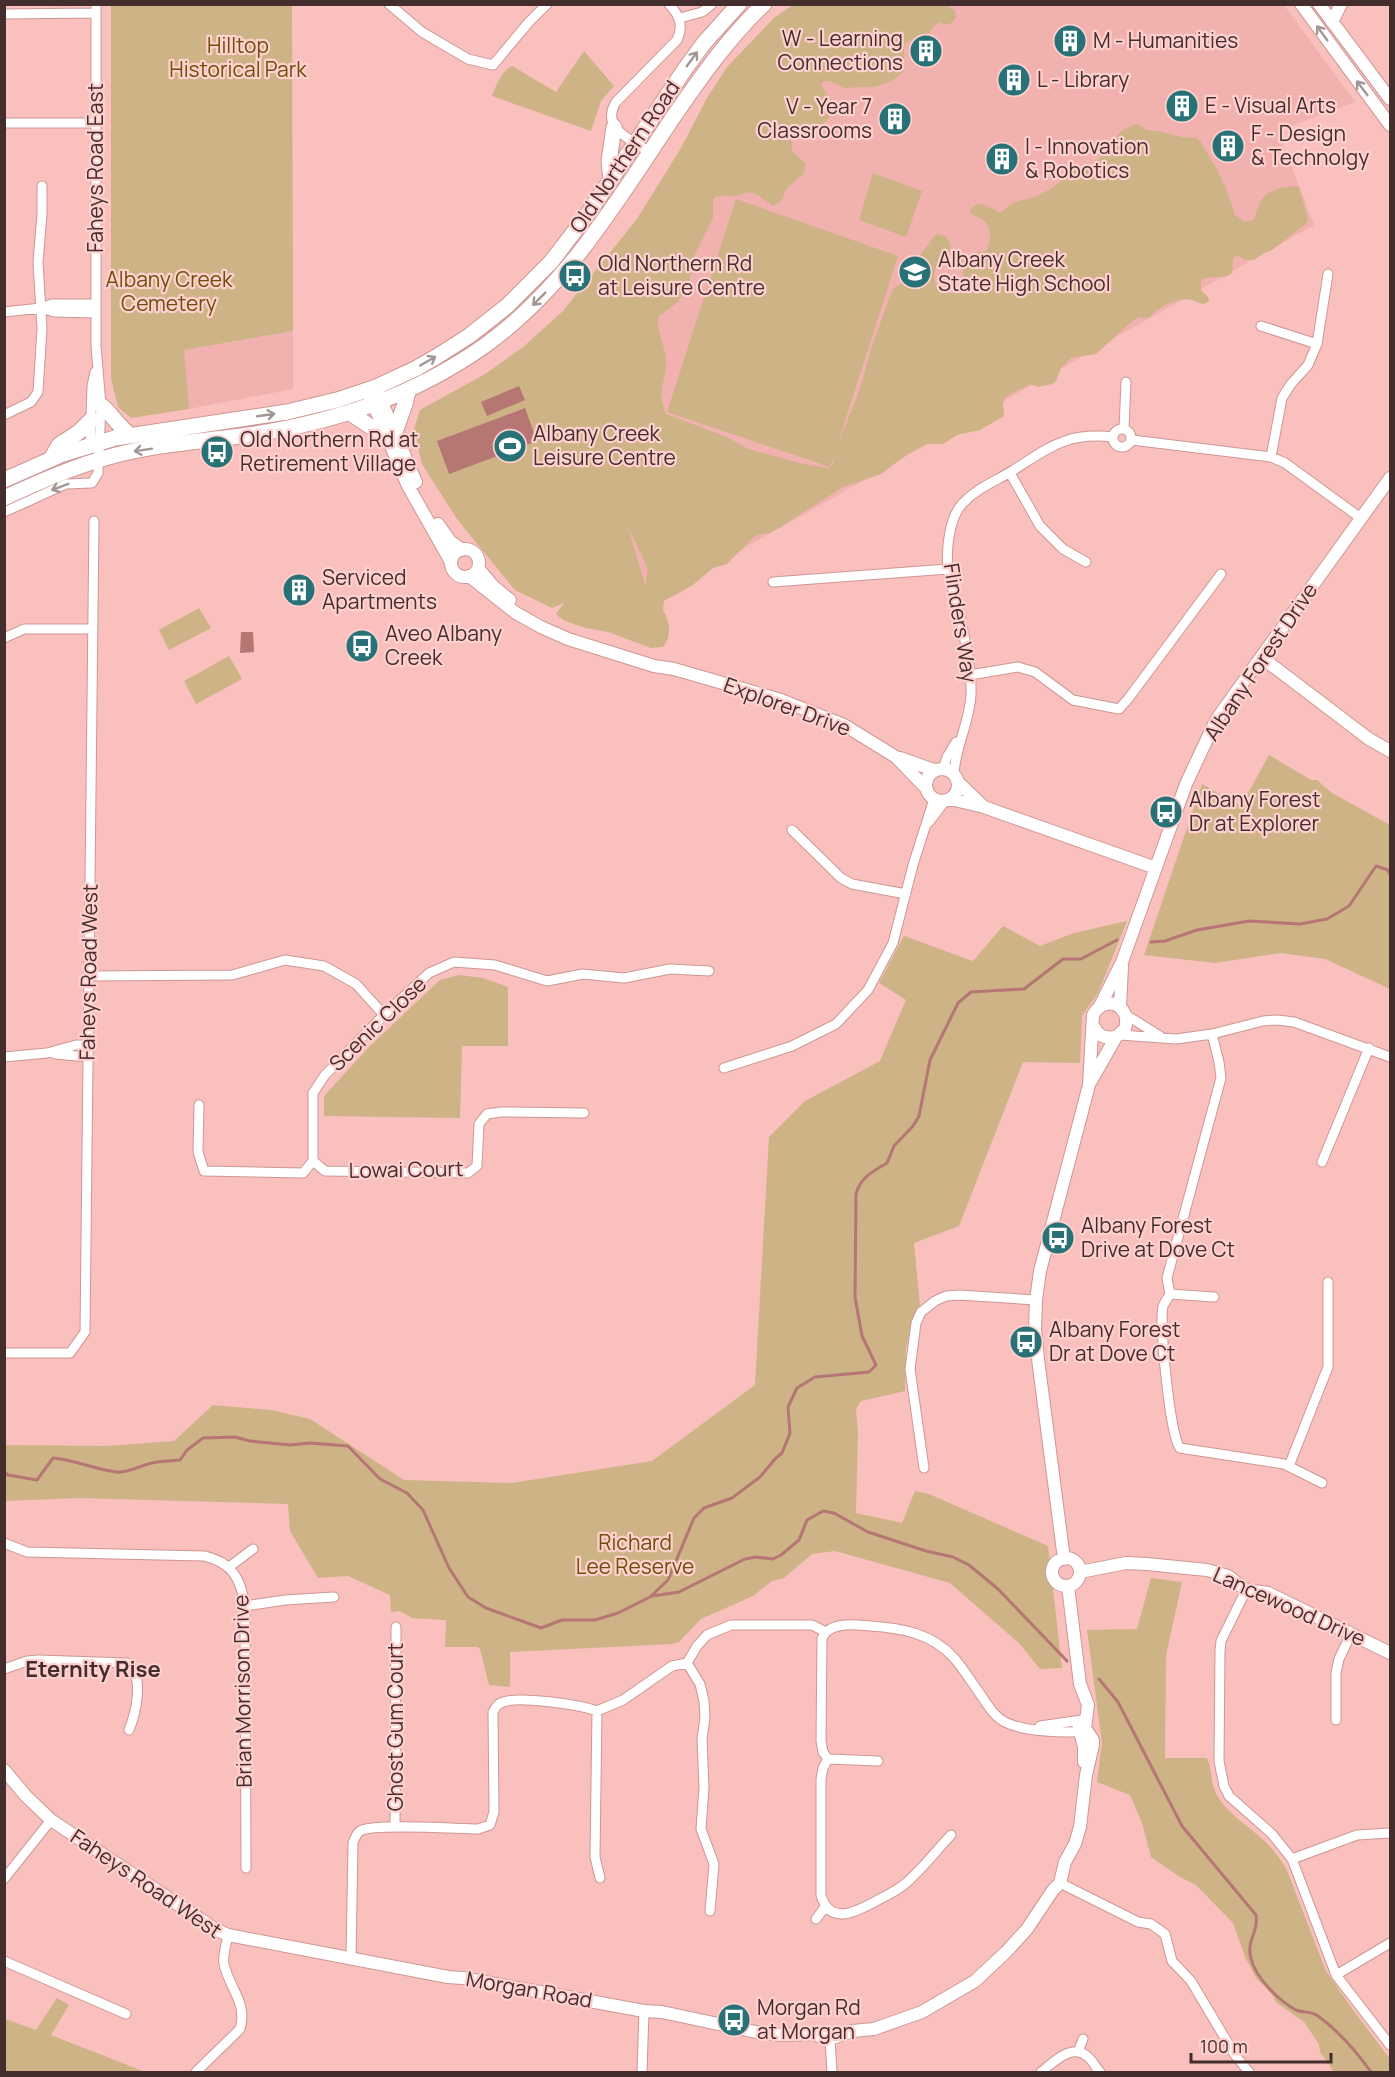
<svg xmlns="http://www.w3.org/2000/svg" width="1395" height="2077" viewBox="0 0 1395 2077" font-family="Manrope,sans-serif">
<rect width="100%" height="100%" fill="#f9c0bd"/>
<!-- built -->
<path fill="#f1b1ae" d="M796,5H1284L1355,102L1278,131L1314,225L651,601L563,318Z
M293,331V389L189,409L183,350Z"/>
<!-- green -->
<path fill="#cdb386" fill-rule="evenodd" d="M111,5H292L293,331L184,350L189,409L131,418L118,407L111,378Z
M793,5H947L955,11L956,16C953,26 946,25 938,22L929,33L907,42L904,46V70C898,79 881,87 870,87C862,88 854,86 846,89L829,81H824L821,84C825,93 833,99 836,108L819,130L804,132L791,137L792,151L806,164L804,173L787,188L781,201L773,206L758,195L749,192L736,196H717L713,199V218L694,256L689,285L678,302L659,316C655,330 665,344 666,358C668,381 655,389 666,414L724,436L748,449L803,464L829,468L833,465L834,456L830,467L667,412L736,199L898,256L836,449L859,392L872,346L891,293L894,288L909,278L919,257L936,234L945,236L950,243L951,248C938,266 927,270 940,293H954L964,278L961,261L968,255L986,251C992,241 992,227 982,219C977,216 973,216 969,212C978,196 989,208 1000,213L1014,202L1032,198L1049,190L1060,182L1076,166L1089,170C1105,155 1115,127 1138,124C1148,133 1150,129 1161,132C1173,135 1183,138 1196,138L1200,141C1214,164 1228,186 1234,214L1245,222L1254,220C1262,191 1268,189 1297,186L1299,187L1308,219L1306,224L1272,250L1262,254L1254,260H1245L1237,255L1233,259L1232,273C1223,281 1211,274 1201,280V290L1208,297L1209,301C1201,307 1200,302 1192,300C1177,296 1158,308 1148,318L1139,317L1131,322L1096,354L1071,358L1061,368L1056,381L1052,384L1038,387L1030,384L1005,397L1003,404L1004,416L980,430L957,435L943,444H927L909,453L881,474L843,487L782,526L770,533L760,534L754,537L727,564L713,568L693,585L664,601L663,610C670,621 672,636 663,647L651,648L608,632L585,628L563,620L556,614L564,603L552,608L515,590L457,519L422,464L414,429L420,410L485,374L522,348L563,311L637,219L681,148L707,98L727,67L775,17ZM628,527L648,569L646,584L645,583Z
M584,51L614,86L601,101L591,131L492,96C496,86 501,71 512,66L556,92Z
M873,173L922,191L906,237L859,220Z
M199,608L211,628L169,650L159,630Z
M229,656L242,679L196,704L184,681Z
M1269,755L1311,780H1317L1332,793L1390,825V989L1325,959L1281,953L1215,963L1144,955L1202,784L1241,806Z
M1127,921L1098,993L1082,1016L1080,1063L1023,1062L959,1226L914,1243L920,1306L912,1320L906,1348L905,1391L861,1401L856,1409L858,1432L856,1513L902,1523L915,1491L929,1494L1048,1546L1062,1668L1040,1669L1019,1643L950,1583L835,1551L812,1554L784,1578L772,1581L753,1596L701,1619L679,1642L672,1644L510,1652V1687L489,1685L480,1649L477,1647H445L446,1620L412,1618L399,1611L391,1612L390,1595L348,1576L318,1578L290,1531L288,1504L78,1498L5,1501L4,1445L107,1446L174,1441L213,1405L271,1410L310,1419L404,1480L512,1483L652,1461L755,1385L769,1137L805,1101L880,1061L906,1000L879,983L904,936L973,961L1003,926L1040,946L1074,933Z
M459,975L483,978L508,987V1046H462L460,1118L324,1116V1096L370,1046L440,980Z
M1151,1578L1182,1582L1166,1656L1165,1758H1207C1213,1771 1210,1785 1218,1797C1228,1813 1245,1824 1259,1836C1270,1845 1278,1856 1286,1868L1326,1971L1353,2010L1390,2059V2072H1334L1320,2052L1319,2044L1304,2022L1277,2003L1271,1993L1256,1978L1246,1959L1233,1923L1196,1885L1180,1877L1151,1857L1142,1823L1130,1795L1097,1782L1102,1743L1087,1630L1137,1629Z
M57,1998L69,2005L51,2035L145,2072H5V2019L36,2030Z"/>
<!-- water -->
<path fill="#b67674" d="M519,386L525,400L487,416L481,402Z
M525,408L537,441L449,474L437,441Z
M241,632H253L254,652L240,653Z"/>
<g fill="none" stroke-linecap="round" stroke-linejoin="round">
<!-- stream -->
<path stroke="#b67674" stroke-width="3" d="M1151,942L1165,941L1197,930L1249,921L1300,924L1327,919L1349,906L1376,866L1388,870L1390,874
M4,1472L8,1475L37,1480L53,1458C75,1460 94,1469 116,1472C127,1474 141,1465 152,1463C161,1461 171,1461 180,1460L187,1450L203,1438L235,1437L250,1441L290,1445L310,1443L348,1446L380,1479L407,1493L423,1510L449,1568L468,1597L486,1608L541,1628L562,1620H595L618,1613L650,1597L668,1580L694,1518L704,1508L732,1498L760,1477L775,1459L782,1453L790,1433L788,1407L797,1388L815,1377L869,1372L876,1365L862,1336L855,1297L856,1194C860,1178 873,1171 887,1163L894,1146L913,1126L919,1116L930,1060L958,1003L971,992L1024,989L1063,959H1081L1117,940
M652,1596L679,1592L745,1559L756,1557L773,1559L781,1555L799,1540L807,1520L823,1511L834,1513L868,1532L926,1551L953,1557L969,1565L998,1589L1067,1661
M1099,1679L1118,1702L1182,1826L1256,1915C1259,1933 1246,1939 1251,1959C1256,1978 1279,2001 1296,2010C1303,2013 1312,2011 1318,2016C1340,2032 1356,2051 1371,2072"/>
<!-- minor casing -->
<g stroke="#cd9794" stroke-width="11">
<path id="minor" d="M389,4L422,32L468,59L493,65L529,22L547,4
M4,14L96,13
M680,18L702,12L712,4
M4,123H95
M650,152C631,140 600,128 616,102L677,40C684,25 679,15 669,4
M41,308L54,312L96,313
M4,312L41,308L52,304H96
M1261,326L1317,344
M4,415L31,402L38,392L42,329L38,262L42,214V186
M1113 438a9 9 0 1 1 18 0a9 9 0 1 1-18 0Z
M1124,429L1126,382
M1132,440L1271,457L1285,463L1362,519
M90,448L92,386L95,372
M1271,457L1282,398L1291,384L1308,365L1317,344L1328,274
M1010,473L1040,526L1063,549L1086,562
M4,512L66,484L92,483L98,473L101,405L96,346V4
M773,582L948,569
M4,638L24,629H91
M970,675L1018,667L1035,672L1073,700L1119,709L1128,699L1221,574
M943,769L947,757L956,742
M954,774C955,747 970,722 971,694C972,667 963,631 957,604C954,592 949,580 948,568C946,550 949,517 963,503C977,488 996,481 1012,471C1050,447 1066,432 1113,437
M929,822L945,801
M792,830L841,878L852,884L906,894
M88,976L232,975L285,960L324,966L356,984L384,1015
M1126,1015L1160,1036
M1212,1034L1219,1062L1221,1078L1167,1278L1170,1294C1168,1298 1165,1302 1163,1306C1159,1324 1170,1436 1180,1448L1284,1464L1322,1483
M1120,1035L1176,1039L1212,1034L1263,1021L1277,1020L1294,1022L1390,1057
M55,1054L88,1057
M4,1057L47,1053L76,1045H88
M724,1068L792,1046L836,1024L868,990L893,943L913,865L934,799
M199,1105L198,1152L204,1171L303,1173L313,1161
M584,1113L501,1112L487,1114L479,1124L477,1166L468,1173L325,1171L313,1161V1093L325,1075L384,1015L429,973L454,962L495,965L547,981L583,974L624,978L670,969L709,971
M1322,1162L1369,1048
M1170,1294L1214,1297
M4,1353H70L85,1332L94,521
M1289,1466L1328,1367V1282
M924,1468L910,1369L916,1323L921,1312L935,1301L946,1296L959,1295L1036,1300
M4,1543L27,1552L204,1556C232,1562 241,1579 245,1606L246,1868
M229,1567L253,1549
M1246,1590L1221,1641L1220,1651L1219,1761L1224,1786L1229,1796L1272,1834L1292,1859L1336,1975L1390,2045
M245,1606L285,1600L334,1597
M826,1632L822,1638L821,1741L823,1752L828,1759L823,1768L821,1779V1895C830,1927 858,1911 878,1900C888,1895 898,1890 906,1883C922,1869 936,1851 951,1835
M826,1632C838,1622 856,1625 870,1626C901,1628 932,1633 954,1658C963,1668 970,1680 978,1691C986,1702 993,1716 1005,1722C1024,1732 1065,1733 1086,1731
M687,1663L700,1684L704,1701L705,1718L702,1739L704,1787L701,1829L714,1864L710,1911
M4,1669L27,1661L38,1660L127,1663C145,1675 136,1713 129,1730
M597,1711L595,1857L600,1878
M1336,1720V1673L1339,1659L1351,1634
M1040,1726L1082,1720
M828,1759L878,1761
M395,1827L396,1627
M1292,1859L1357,1835L1390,1833
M4,1879L51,1820
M1060,1883L1138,1922L1151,1924L1165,1934L1172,1961L1191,1981L1235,2055L1249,2072
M816,1919L825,1907
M351,1958L353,1843C355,1838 356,1834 360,1831C373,1823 458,1829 478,1829L490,1825L494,1812L493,1712C495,1709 496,1706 499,1704C513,1694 580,1705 597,1711L623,1700L672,1666L687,1663L697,1646L707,1635L731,1625H812L826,1632
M4,1961L126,2014
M1336,1975L1390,1943
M830,2039L832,2072
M1078,2052L1083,2039
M196,2072L240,2029C248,2003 229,1988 224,1964C222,1956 227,1943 228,1935
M642,2072L644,2011
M1041,2072C1053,2063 1072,2042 1088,2057C1093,2061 1096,2068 1100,2072"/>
</g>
<!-- tertiary casing -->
<g stroke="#cd9794" stroke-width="14">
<path id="tertiary" d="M1301,4L1390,125
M1319,4L1390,99
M1332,22L1341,4
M378,393L416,482
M370,396L407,484L451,562
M438,524L450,541L462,550
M451 563a14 14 0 1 1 28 0a14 14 0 1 1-28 0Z
M478,568L494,587L510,600
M469,576L516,613L541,627L568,639L654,666L674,669L781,700L844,725L896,757L926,788
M1261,657L1369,739L1390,751
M900,758L934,770
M926 785a16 16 0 1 1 32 0a16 16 0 1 1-32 0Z
M957,781L983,806
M950,799L984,807L1156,868
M1100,1006L1122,962L1186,784L1216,720L1390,478
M1120,1007L1122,966
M1091,1081L1116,1037
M1052 1572a14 14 0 1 1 28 0a14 14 0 1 1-28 0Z
M1064,1559L1038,1359L1035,1329L1036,1300L1040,1271L1089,1085L1093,1015C1105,993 1132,1005 1125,1029L1116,1037C1106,1039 1098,1036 1094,1027
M1080,1572L1126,1563L1147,1564L1207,1570L1228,1576L1246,1590L1268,1593L1390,1653
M1078,1723L1084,1747V1762
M4,1770L26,1796L51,1820L215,1929L228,1935L448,1977L463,1978L644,2011L662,2012L756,2032L782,2035L812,2034L830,2039L852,2031L874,2029L922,2012L975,1981L1006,1952L1027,1929L1053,1890L1060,1883L1065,1862L1075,1844L1080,1827L1086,1775L1093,1745V1740L1085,1728L1088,1705L1080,1684L1068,1586"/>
</g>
<!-- trunk casing -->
<g stroke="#cd9794" stroke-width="17">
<path id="trunk" d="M611,180L609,161L614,127
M101,405C112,414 118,426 130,435
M350,413L374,429L384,431
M395,432L405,404L408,391
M51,459L59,445L79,432L91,420
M4,480L63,454L115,438L287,412L337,400L376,387L415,369L436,357L469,336L507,306L551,262L587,215L685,69L704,43L739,4
M4,498C41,481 77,465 116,455C159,444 204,441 248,435C336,422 414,396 487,344C568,285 619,198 674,116C702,76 728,38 764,4"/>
</g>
<!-- minor -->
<use href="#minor" stroke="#fff" stroke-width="9"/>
<!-- tertiary -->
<use href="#tertiary" stroke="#fff" stroke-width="12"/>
<!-- trunk -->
<use href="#trunk" stroke="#fff" stroke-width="15"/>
</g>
<!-- one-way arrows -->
<defs><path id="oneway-shaft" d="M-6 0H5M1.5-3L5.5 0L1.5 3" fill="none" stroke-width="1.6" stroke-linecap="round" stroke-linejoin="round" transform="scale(1.5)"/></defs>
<g stroke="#a29696">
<use href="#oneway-shaft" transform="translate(1322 33) rotate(-126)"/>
<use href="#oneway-shaft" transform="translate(692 59) rotate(-54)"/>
<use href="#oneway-shaft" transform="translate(1362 88) rotate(-127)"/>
<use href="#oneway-shaft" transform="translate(539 299) rotate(135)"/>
<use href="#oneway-shaft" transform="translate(428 361) rotate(-30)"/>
<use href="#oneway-shaft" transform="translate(266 415) rotate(-8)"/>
<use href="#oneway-shaft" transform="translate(143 450) rotate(171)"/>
<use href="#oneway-shaft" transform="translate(60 487) rotate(159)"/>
</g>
<!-- icons -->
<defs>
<g id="building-disc" transform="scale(1.725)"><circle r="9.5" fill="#277177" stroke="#ffd0ce"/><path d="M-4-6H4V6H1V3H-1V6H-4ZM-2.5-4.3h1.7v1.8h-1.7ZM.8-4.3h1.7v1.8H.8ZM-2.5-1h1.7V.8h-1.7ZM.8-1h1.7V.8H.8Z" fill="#fff"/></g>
<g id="school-disc" transform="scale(1.725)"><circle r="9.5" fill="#277177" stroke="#ffd0ce"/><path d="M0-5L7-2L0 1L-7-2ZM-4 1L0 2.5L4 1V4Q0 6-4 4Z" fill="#fff"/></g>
<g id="bus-disc" transform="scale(1.725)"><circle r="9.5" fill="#277177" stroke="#ffd0ce"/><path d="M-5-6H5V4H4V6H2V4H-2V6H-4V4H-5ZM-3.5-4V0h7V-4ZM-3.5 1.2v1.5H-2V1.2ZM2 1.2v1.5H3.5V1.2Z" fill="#fff"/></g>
<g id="stadium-disc" transform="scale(1.725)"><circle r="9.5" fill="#277177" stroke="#ffd0ce"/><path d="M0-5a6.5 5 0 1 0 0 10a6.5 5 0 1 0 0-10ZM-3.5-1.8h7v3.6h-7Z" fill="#fff"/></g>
</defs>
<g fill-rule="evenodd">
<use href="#building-disc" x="1070" y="41"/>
<use href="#building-disc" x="926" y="51"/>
<use href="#building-disc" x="1014" y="80"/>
<use href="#building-disc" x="1182" y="106"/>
<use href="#building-disc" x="895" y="119"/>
<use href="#building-disc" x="1228" y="146"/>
<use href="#building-disc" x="1002" y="159"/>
<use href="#school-disc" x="915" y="272"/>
<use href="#bus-disc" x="575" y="276"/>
<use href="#stadium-disc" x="510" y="446"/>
<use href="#bus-disc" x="217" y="452"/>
<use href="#building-disc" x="299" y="590"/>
<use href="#bus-disc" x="362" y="646"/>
<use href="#bus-disc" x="1166" y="812"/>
<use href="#bus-disc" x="1058" y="1238"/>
<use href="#bus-disc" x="1026" y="1342"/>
<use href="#bus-disc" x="734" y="2020"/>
</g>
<g text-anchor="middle" stroke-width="4.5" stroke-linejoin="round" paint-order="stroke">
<!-- poi labels -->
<g font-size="21" fill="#442e2d" stroke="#ffd0ce" text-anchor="start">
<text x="903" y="46" text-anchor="end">W - Learning<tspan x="903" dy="24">Connections</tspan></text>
<text x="1093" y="48">M - Humanities</text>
<text x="1037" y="87">L - Library</text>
<text x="1205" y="113">E - Visual Arts</text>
<text x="872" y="114" text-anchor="end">V - Year 7<tspan x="872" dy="24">Classrooms</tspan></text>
<text x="1251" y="141">F - Design<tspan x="1251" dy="24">&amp; Technolgy</tspan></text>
<text x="1025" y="154">I - Innovation<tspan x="1025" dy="24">&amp; Robotics</tspan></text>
<text x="938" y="267">Albany Creek<tspan x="938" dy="24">State High School</tspan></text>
<text x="598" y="271">Old Northern Rd<tspan x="598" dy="24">at Leisure Centre</tspan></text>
<text x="533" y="441">Albany Creek<tspan x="533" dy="24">Leisure Centre</tspan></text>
<text x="240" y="447">Old Northern Rd at<tspan x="240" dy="24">Retirement Village</tspan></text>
<text x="322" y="585">Serviced<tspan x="322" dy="24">Apartments</tspan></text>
<text x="385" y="641">Aveo Albany<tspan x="385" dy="24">Creek</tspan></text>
<text x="1189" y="807">Albany Forest<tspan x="1189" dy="24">Dr at Explorer</tspan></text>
<text x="1081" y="1233">Albany Forest<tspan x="1081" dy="24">Drive at Dove Ct</tspan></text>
<text x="1049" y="1337">Albany Forest<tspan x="1049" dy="24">Dr at Dove Ct</tspan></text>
<text x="757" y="2015">Morgan Rd<tspan x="757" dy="24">at Morgan</tspan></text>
</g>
<!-- park labels -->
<g font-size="21" fill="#6e4f09" stroke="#ffd0ce">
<text x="238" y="53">Hilltop<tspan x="238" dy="24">Historical Park</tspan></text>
<text x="169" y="287">Albany Creek<tspan x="169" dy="24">Cemetery</tspan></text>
<text x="635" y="1550">Richard<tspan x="635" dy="24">Lee Reserve</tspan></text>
</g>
<!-- street labels -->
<g font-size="21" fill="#442e2d" stroke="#ffd0ce">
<text transform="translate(625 157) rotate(-56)" y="7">Old Northern Road</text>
<text transform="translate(96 168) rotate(-90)" y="7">Faheys Road East</text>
<text transform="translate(960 623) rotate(81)" y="7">Flinders Way</text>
<text transform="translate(1261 662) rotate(-56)" y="7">Albany Forest Drive</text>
<text transform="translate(787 707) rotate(20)" y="7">Explorer Drive</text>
<text transform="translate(89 972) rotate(-89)" y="7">Faheys Road West</text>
<text transform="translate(378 1024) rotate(-44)" y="7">Scenic Close</text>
<text transform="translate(406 1170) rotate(-1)" y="7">Lowai Court</text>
<text transform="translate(1289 1607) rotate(24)" y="7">Lancewood Drive</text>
<text transform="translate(243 1691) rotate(-91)" y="7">Brian Morrison Drive</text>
<text transform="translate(396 1727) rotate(-90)" y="7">Ghost Gum Court</text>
<text transform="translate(146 1884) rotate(34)" y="7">Faheys Road West</text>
<text transform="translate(529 1990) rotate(10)" y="7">Morgan Road</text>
</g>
<!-- neighbourhood labels -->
<g font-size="22" font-weight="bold" fill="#442e2d" stroke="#ffd0ce">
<text x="93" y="1677">Eternity Rise</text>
</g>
</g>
<!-- border -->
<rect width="1395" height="2077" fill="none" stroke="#442e2d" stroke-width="12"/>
<!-- scale -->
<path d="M1191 2053v9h140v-9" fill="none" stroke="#442e2d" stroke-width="3"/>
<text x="1200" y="2053" font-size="18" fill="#442e2d" stroke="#ffd0ce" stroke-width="4.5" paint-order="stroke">100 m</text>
</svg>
